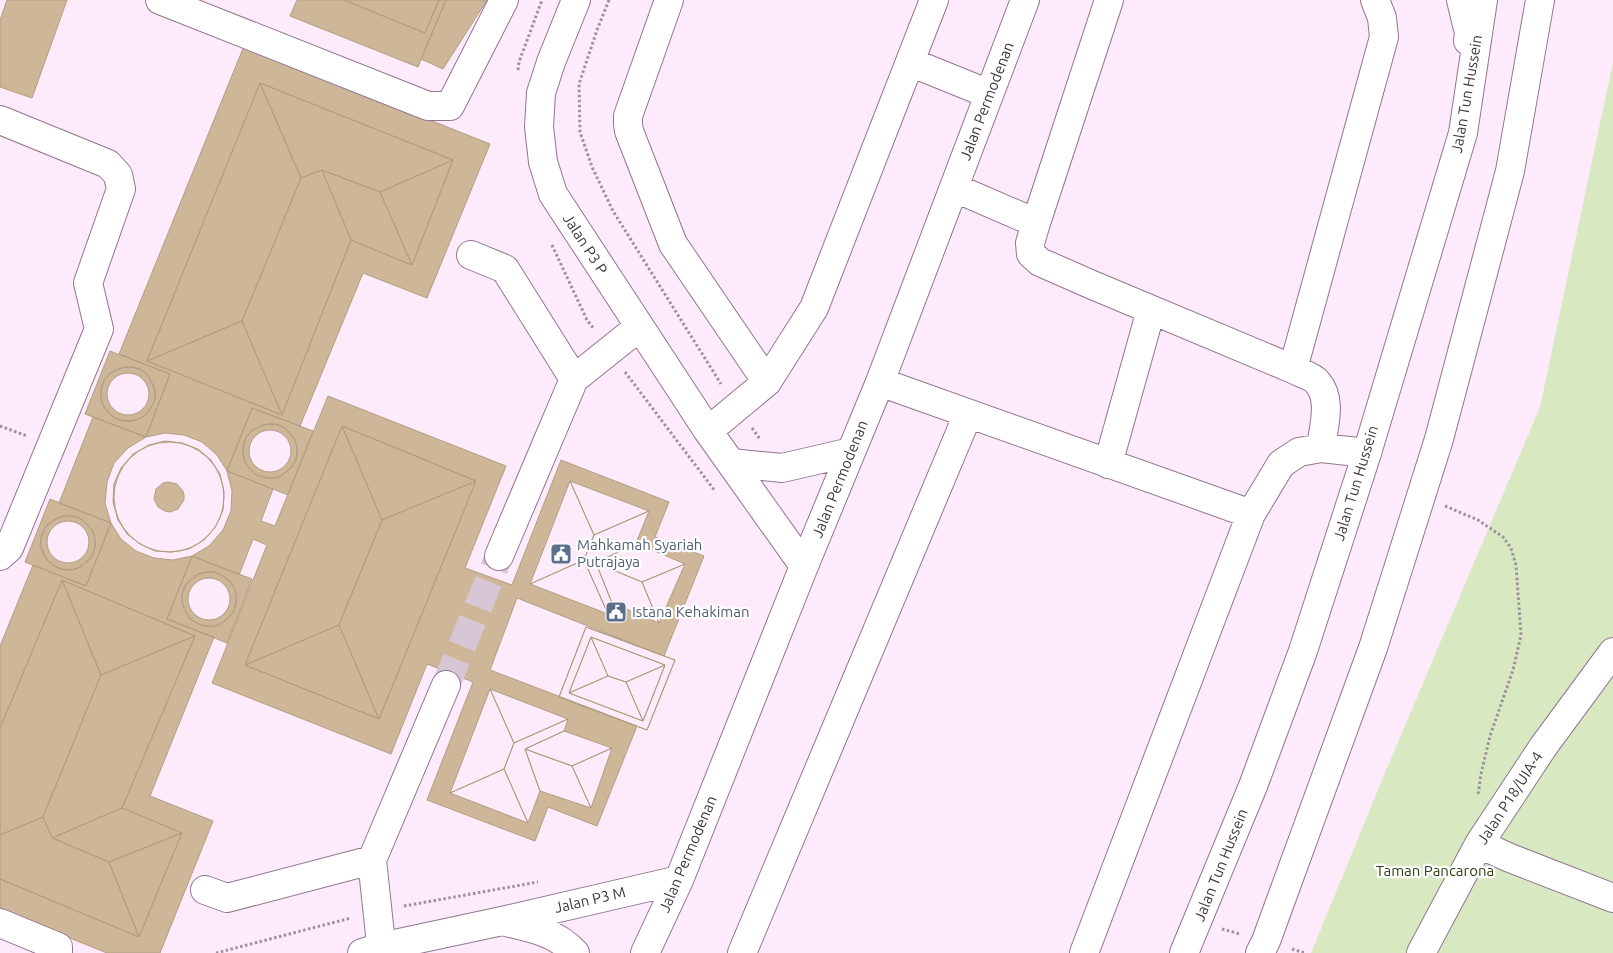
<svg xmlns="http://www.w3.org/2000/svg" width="1613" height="953" viewBox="0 0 1613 953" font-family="Ubuntu,sans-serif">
<rect width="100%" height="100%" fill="#fdebfb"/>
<!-- green -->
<path fill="#d8e9c1" d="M1613,62V953H1311L1387,768L1540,407Z"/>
<!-- building -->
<path fill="#ceb799" stroke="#b39d80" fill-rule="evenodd" d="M7,0H67L32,98L0,87V20Z
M297,0H344L425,33L439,0H446L418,67L290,16Z
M344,0H439L425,33Z
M446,0H487L443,69L421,59Z
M244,46L490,144L427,298L363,273L300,426L252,408L227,471L217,455L202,442L184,435L165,433L146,437L170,374L119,354ZM260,83L453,160L412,265L351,240L282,415L147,361Z
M260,83L301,178L242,321L147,361Z
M260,83L453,160L380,192L322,170L301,178Z
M453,160L412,265L380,192Z
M322,170L351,240L282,415L242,321L301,178Z
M322,170L380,192L412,265L351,240Z
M242,321L282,415L147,361Z
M110,351L170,374L146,437L85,414ZM125,367H134L142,370L148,375L155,391V400L146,415L139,419L130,421H122L114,418L103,406L101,397V388L104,380L110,373Z
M101 394a27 27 0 1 1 54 0a27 27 0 1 1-54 0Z
M107 394a21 21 0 1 1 42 0a21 21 0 1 1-42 0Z
M328,396L506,466L465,568L512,585L561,460L669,502L655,537L704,556L664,656L517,598L490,670L637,726L597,826L548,807L535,841L427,800L473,682L427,664L391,754L212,683L267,545L253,539L239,575L192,556L209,546L223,530L231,511L232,491L227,471L273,489L261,521L275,526ZM342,426L476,481L379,719L245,665Z
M252,408L313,431L288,495L227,471ZM268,424H276L284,427L295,440L297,448V457L294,465L280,477L273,478H264L256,475L245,463L243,454V445L246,437L252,430Z
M93,417L146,437L128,448L114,463L107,482L105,503L111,523L59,503Z
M243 451a27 27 0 1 1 54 0a27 27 0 1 1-54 0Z
M342,426L409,453L476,481L382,520Z
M342,426L382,520L339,625L245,665Z
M249 451a21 21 0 1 1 42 0a21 21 0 1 1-42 0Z
M165,441L182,443L198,449L211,460L220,474L224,492L223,510L216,526L204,540L189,549L172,552L155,551L140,544L127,534L118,520L113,502L114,484L121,468L133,454L149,445ZM168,482L177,484L183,491L184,495V500L178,509L170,512L165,511L158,507L154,499L156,489L163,483Z
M114 497a55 55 0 1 1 110 0a55 55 0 1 1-110 0Z
M476,481L379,719L339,625L382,520Z
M570,481L594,535L584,560L530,584Z
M570,481L649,511L594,535Z
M50,499L111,523L86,586L25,562ZM66,515L74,516L82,519L93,531L95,539V548L92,557L78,568L71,570L62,569L54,566L48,561L40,546L41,537L44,528L50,522Z
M649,511L636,543L596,563L612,603L608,614L584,560L594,535Z
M41 543a27 27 0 1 1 54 0a27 27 0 1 1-54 0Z
M47 542a21 21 0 1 1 42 0a21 21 0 1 1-42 0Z
M111,523L121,539L136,551L154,558L173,560L192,556L167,619L214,637L150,796L213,821L160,953H107L0,910V879L139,937L182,833L122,808L195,636L62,580L0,728V646L33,565L86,586Z
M636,543L685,564L642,582L596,563Z
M192,556L252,579L227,643L167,619ZM207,572H216L230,581L235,588L237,596L236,605L233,613L220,625L212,627L204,626L196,623L189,618L182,602V594L185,585L199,574Z
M584,560L608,614L530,584Z
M596,563L642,582L659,623L612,603Z
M685,564L659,623L642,582Z
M182 599a27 27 0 1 1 54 0a27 27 0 1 1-54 0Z
M188 599a21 21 0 1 1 42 0a21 21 0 1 1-42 0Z
M62,580L128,608L195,636L101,675Z
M62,580L101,675L43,817L0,835V728Z
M339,625L379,719L245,665Z
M586,627L675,660L647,730L559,697ZM591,637L665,665L643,721L569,693Z
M586,627L675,660L647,730L559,697Z
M195,636L122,808L52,838L43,817L101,675Z
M591,637L608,676L569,693Z
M591,637L665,665L626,682L608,676Z
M665,665L643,721L626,682Z
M608,676L626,682L643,721L569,693Z
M490,689L568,719L514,743Z
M490,689L514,743L504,769L450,793Z
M568,719L564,731L525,749L540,791L528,823L504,769L514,743Z
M564,731L612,748L572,766L525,749Z
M612,748L591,808L572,766Z
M525,749L572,766L591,808L540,791Z
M504,769L528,823L450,793Z
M122,808L182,833L109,862L52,838Z
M43,817L52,838L109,862L139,937L0,879V835Z
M182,833L139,937L109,862Z"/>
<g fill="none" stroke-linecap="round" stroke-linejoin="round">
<!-- minor-tunnel -->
<path stroke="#d7c7d5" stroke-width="28" stroke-dasharray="28 14" stroke-linecap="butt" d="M446,685L499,556"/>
<!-- minor casing -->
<g stroke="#91768e" stroke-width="30">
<path id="minor" d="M160,0L428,106H450L504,0
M576,0L551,62L541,93L539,127L543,162L553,194L708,431L804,566
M669,0L628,116V124L629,131L673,244L767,382L814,308L934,0
M910,62L989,94
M0,120L108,164L118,175L121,189L88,283L99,329L9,548L0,556
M955,188L1036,223L1109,0
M1036,223L1030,243L1031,254L1040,262L1090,284L1293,369C1300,373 1312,376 1317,382C1333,399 1323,428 1321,448
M471,255L505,269L574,379
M1293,369L1384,37L1382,18L1375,0
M880,382L1251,514
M708,431L767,382
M731,463L782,468L851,452
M1108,464L1151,310
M499,556L574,379L639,327
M1479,844L1510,858L1613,898
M372,860L446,685
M205,890L227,898L372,860L382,953
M506,922C532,928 557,933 575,953
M0,923L58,947V953
M362,953L381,947L502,921L679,880
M645,953L679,880L804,566L880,382L1025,0
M742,953L968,414
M1084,953L1251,514L1281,464L1299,452L1321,448L1367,453
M1421,953L1479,844L1543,747L1613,652"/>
</g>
<!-- major casing -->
<g stroke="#91768e" stroke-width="30">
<path id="major" d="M1461,0L1469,33L1468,41
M1184,953L1253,786L1303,651L1367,453L1463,133L1483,0
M1260,953L1266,941L1373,648L1439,439L1510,171L1540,0"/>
</g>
<!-- path -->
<path stroke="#9e909d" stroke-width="3" stroke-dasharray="2.5 2.5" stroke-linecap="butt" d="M609,0L597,30L579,84L580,132L592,167L613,211L721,384
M518,70L519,62L542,0
M552,245L587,320L594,329
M625,372L715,491
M0,426L27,436
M752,428L760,439
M1445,506L1478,520L1503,537L1511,548L1516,565L1521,635L1513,670L1490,736L1481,774L1478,795
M404,906L538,882
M1222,929L1240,934
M1292,949L1305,953
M216,953L351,918"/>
<!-- minor -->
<use href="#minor" stroke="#fff" stroke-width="28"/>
<!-- major -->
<use href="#major" stroke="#fff" stroke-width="28"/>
</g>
<!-- icons -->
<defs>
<g id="civic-square" transform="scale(1.125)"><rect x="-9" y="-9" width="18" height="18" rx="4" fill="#5c6f8a" stroke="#fff"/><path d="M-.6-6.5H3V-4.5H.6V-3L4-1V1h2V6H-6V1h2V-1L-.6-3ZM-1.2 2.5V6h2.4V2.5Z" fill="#fff"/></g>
</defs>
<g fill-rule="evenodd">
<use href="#civic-square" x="561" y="554"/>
<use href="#civic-square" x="616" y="612"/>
</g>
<g text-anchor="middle" stroke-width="4.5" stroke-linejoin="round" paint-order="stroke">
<!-- street labels -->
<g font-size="15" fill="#40353f" stroke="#fff">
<text transform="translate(1467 94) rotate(-80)" y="5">Jalan Tun Hussein</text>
<text transform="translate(987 101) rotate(-69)" y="5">Jalan Permodenan</text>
<text transform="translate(585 244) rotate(57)" y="5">Jalan P3 P</text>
<text transform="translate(840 479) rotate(-68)" y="5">Jalan Permodenan</text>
<text transform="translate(1356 483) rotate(-73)" y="5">Jalan Tun Hussein</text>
<text transform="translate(1510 798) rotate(-57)" y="5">Jalan P18/UIA-4</text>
<text transform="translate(688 854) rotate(-67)" y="5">Jalan Permodenan</text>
<text transform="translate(1221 865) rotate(-68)" y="5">Jalan Tun Hussein</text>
<text transform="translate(590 900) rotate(-13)" y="5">Jalan P3 M</text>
</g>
<!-- service labels -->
<g font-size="15" fill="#4e5e75" stroke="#fff" text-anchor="start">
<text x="577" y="550">Mahkamah Syariah<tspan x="577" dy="17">Putrajaya</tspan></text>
<text x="632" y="617">Istana Kehakiman</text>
</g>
<!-- park labels -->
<g font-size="15" fill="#2f3f12" stroke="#fff">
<text x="1435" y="876">Taman Pancarona</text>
</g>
</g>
</svg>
